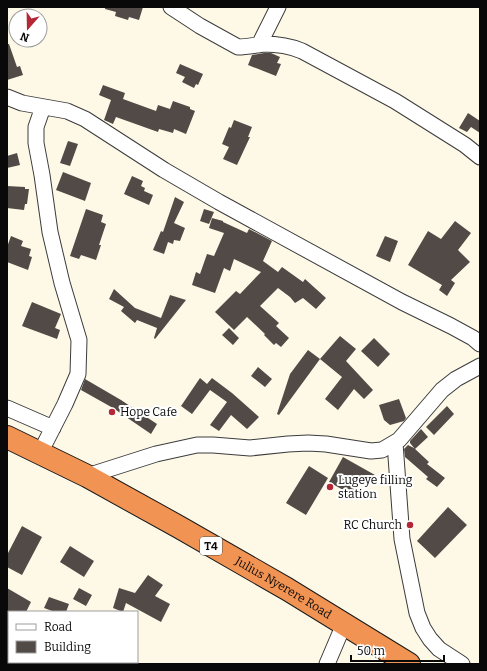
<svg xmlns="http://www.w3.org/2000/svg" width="487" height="671" viewBox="0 0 487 671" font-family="Bitter,serif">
<rect width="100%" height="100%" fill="#fef9e7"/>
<!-- building -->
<path fill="#524a46" d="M105,7H143L139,20L129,17L128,20L115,16L116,12L105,9Z
M7,44H9L17,67L20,66L23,75L7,80Z
M264,53H271L280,57L277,63L281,64L276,76L248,65L252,55Z
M180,64L203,74L198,85L196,84L194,88L182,82L185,77L176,73Z
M103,85L125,93L123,99L156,111L158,105L170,109L173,101L190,107V109L195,111L186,134L174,129L173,133L159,129L158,132L116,117L113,124L104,120L111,100L99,95Z
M468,113L480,121V133L471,127L467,132L459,128Z
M234,120L252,127L248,137H250L237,165L223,159L229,147L222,144L229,127L231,128Z
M68,141L78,144L70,166L60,163Z
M17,153L20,165L7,168V156Z
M63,172L91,183L85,201L56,190Z
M132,176L143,181L141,186L145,188L144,191L153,195L149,205L124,194Z
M7,186L25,187V189H29L27,204H25L24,210L7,208Z
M175,197L184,202L174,223L185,228L180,241L174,240L173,244L168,242L164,254L153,250L161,231L163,232Z
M86,209L103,215L101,222L106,224L99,245H101L96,260L81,255L79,259L70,256Z
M204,209L214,212L209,224L200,221Z
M212,218L223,221V222L247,233L249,229L272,241L263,261L278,272L282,267L303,282L305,279L326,298L316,309L303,298L295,303L290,297L278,288L260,306L279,323L276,326L289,338L281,347L276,343L274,345L264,335L265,334L247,317L234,330L215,312L236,291L240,294L261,272L234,259L230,271L224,268L215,293L192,285L196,272L200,274L207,254L214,256L224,233L209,228Z
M455,221L471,233L458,250L470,262L451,280L455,283L447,296L439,290L442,285L408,265L428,231L441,239Z
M11,236L23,241L21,246L31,249L29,256L32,257L28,270L7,262V247Z
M385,236L398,241L390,262L376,256Z
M114,289L135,308L161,318L170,295L186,300L155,339L154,338L157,328L137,320L135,323L121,311L124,307L109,299Z
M32,302L61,314L55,328L60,330L57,339L22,326Z
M229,328L239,338L233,345L222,335Z
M340,336L356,349L346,361L373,390L364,399L354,389L338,410L325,399L342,377L320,359Z
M374,338L390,354L378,367L361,351Z
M308,350L320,359L279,415L277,414L290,374Z
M258,367L272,379L265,387L251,376Z
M200,378L207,384L212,378L232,393L259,417L247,429L231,415L219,431L210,425L227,402L210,390L192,414L181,406Z
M85,379L121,400L157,424L151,434L113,408L81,390Z
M399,399L406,418L404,421L390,425L384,420L379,405Z
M447,406L454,414L434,435L426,427Z
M421,429L428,437L415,449L410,443V441Z
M408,445L414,448L429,462L427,464L445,478L437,487L426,479L428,477L405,457L404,449Z
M343,457L375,475L370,484L361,479L352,495L329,482Z
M309,466L328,478L306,515L286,503Z
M448,507L467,525L435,558L417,541Z
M22,526L42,537L22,575L7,567V555Z
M70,546L94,561L84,577L60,562Z
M148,575L163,585L155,596L170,604L161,622L126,603L123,612L113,608L119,588L135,593Z
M7,588L31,602L26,612H7Z
M79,588L92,595L86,606L73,599Z
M49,597L69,604L66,612H55L44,608Z"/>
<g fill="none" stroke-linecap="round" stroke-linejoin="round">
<!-- minor casing -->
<g stroke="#3c3c3c" stroke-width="17">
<path id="minor" d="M171,7L200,26L238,47C247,47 255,45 264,44C277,44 290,46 302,51L395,101L465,145L480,157
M259,45L278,7
M7,97L22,103L67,111L85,119L164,170L219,202L402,302L451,326L473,338L480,344
M7,408L53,428
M395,443L402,539L417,613L423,628L430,639L439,649L462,664
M40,453L65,404L78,374L79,340L62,283L50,232L42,175L36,143V127L43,107
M87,476L156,454L197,445H213L250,448L288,444L308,443L326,444L371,451L382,450L399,440L442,390L456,379L480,366
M327,664L344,624"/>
</g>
<!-- highway casing -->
<g stroke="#1a1a1a" stroke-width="24">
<g id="highway">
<path id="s1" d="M7,437L87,476L179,527L287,589L409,664"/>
</g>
</g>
<!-- minor -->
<use href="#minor" stroke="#fff" stroke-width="15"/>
<!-- highway -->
<use href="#highway" stroke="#f09353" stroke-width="22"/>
</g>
<!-- markers -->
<g fill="#b42735" stroke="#fff" stroke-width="1.5">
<circle cx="112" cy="412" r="4"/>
<circle cx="330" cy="487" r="4"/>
<circle cx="410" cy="525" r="4"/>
</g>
<g text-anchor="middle" stroke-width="4" stroke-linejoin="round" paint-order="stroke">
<!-- shield labels -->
<rect fill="#fff" stroke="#535353" stroke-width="1" x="200" y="537" width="22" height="18" rx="3"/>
<g font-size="11" font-weight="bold" fill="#090909">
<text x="211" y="550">T4</text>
</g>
<!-- poi labels -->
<g font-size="12" fill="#090909" stroke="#fff" text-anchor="start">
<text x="120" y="416">Hope Cafe</text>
<text x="338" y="484">Lugeye filling<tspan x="338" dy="14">station</tspan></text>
<text x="402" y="529" text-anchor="end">RC Church</text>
</g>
<!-- street labels -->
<g font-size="12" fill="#090909" stroke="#fff">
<text dy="4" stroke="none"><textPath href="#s1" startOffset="315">Julius Nyerere Road</textPath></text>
</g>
</g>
<!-- border -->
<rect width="487" height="671" fill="none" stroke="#090909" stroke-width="16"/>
<!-- legend -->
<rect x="8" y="611" width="130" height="52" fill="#ffffff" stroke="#9d9d9d"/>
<rect x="16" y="624" width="20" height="6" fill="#ffffff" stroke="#9d9d9d"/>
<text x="44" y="631" font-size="12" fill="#090909">Road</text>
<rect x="16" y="641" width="20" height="12" fill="#524a46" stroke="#9d9d9d"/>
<text x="44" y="651" font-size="12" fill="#090909">Building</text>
<!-- north arrow -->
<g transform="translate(28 28) rotate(200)"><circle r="19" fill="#ffffff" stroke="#9d9d9d"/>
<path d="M0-3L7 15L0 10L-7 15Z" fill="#b42735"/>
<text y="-6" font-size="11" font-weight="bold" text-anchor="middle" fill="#090909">N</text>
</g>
<!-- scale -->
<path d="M351 655v6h93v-6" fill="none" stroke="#090909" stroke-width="2"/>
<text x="357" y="655" font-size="12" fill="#090909" stroke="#ffffff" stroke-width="3" paint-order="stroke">50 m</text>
</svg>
